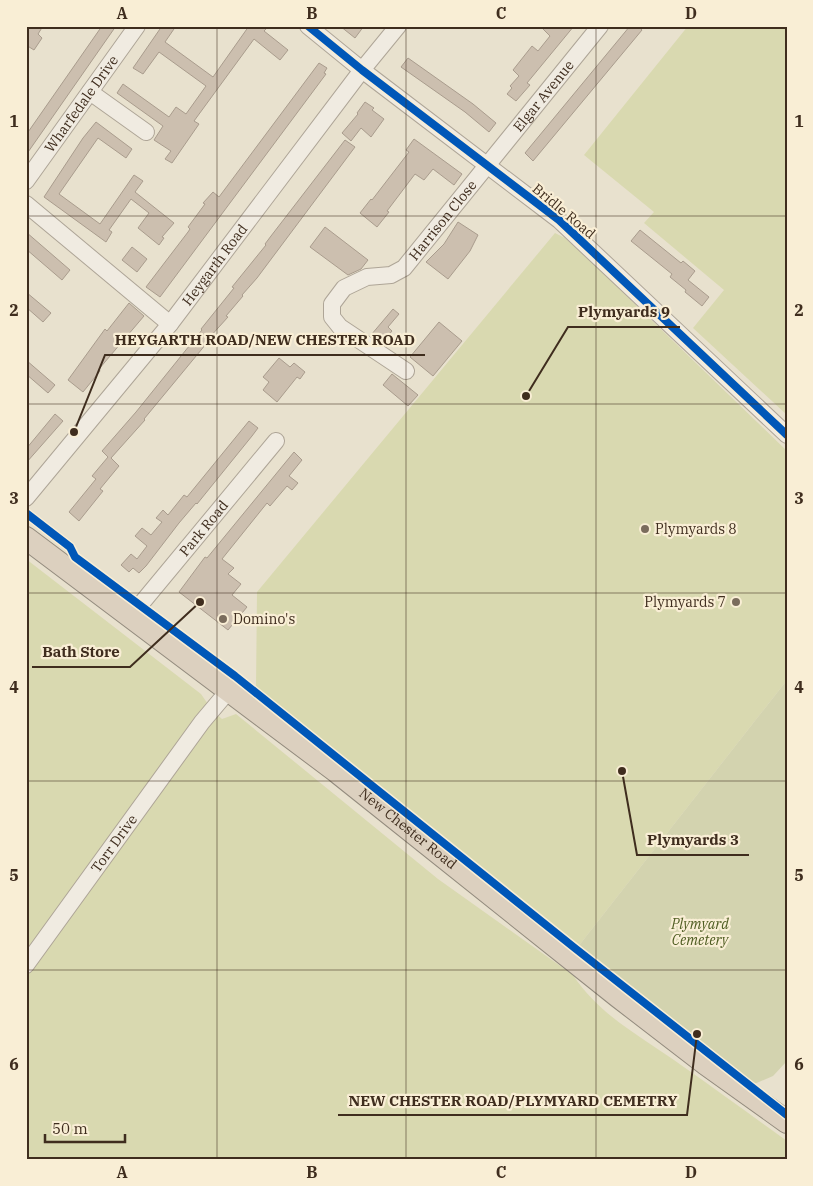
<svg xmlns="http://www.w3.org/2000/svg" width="813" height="1186" viewBox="0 0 813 1186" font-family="'IBM Plex Serif',serif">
<rect width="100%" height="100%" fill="#e8e1ce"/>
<!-- green -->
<path fill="#d9d9b0" d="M688,26H787V415L693,328L724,290L644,223L654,212L584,155Z
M555,233L565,238L582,253L787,451V680L577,948L256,687L257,592Z
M26,559L201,694L212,710L222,719L236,714L438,879L573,975C601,1017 641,1036 681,1065C717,1090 752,1116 787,1141V1160H26Z"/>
<!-- cemetery -->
<path fill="#d3d3af" d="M787,680V1061L773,1076L752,1085L577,948Z"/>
<!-- building -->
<path fill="#ccbfaf" stroke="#a99c8d" d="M26,26H43L38,34L42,38L34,50L26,45Z
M102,26H116L26,155V135Z
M162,26H176L165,42L213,77L249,26H269L264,31L288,50L280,60L254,39L194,121L199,124L172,163L165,159L171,151L154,140L163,126L117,93L123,84L169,117L176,107L186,114L206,86L159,52L143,74L133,68Z
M340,26H364L355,38Z
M540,26H574L527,83L530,85L516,101L507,94L512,88L510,86L519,76L513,70L532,46L538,51L550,36Z
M630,26H638L642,30L533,161L525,153Z
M408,58L473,104L496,123L489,132L465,112L401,67Z
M319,63L327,68L324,73L326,74L160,297L146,287L188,232L190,229L188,227L205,204L203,203L213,192L219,197Z
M365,102L374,108L372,110L384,119L371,137L361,128L351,141L342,133L358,114L357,113Z
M96,122L132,149L126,158L98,138L59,194L100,224L134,175L143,181L135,192L174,223L162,237L164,238L159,245L138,228L149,213L131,199L109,230L112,232L106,242L44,197L83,138Z
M414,139L462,174L454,185L433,169L424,180L415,174L387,211L389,212L377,227L360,213L371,199L372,200L409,152L406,150Z
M345,140L355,147L257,278L242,295L243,296L226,316L228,317L209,338H211L144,419L145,420L111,458L119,466L100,489L103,491L79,521L69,512L96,479L92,476L108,457L102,451L136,412L202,330L201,329L234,288L232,287L266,245L265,244L271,236Z
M458,222L478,235L470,251L448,279L426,262L444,244Z
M325,227L368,260L361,269L348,275L310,247Z
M640,230L681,263L683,261L695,271L688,280L709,297L702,306L685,292L686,290L670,277L672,274L631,241Z
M26,232L70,270L62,280L26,249Z
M132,247L147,259L137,272L122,260Z
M26,292L51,313L43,322L26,307Z
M129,303L144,316L99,369L100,371L83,392L68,380L105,329L107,331Z
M393,309L399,314L388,327L392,331L382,343L371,335Z
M439,322L462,341L433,376L410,357Z
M279,358L290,367L294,363L305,372L300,379L297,377L277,402L263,390L269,382L263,377Z
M26,360L55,385L48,393L26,374Z
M392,374L418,395L408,406L383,385Z
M55,414L63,421L26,463V449Z
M249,421L258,428L252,436L197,504L196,503L179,523L146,566L139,573L133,568L129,572L121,565L131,554L137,559L147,546L135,536L142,528L151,535L162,522L156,518L163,510L168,515L184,495L187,497Z
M294,452L302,460L289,476L298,483L292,490L287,486L270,506L267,503L222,559L234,568L228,574L241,584L232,595L247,607L228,630L179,592L205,557L207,558Z"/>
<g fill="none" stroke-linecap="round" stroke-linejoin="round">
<!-- minor casing -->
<g stroke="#aea597" stroke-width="18">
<g id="minor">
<path d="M308,26L362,70L559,220L787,435"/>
<path d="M90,92L146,132"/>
<path id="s1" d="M26,181L137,26"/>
<path d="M26,204L170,324"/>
<path id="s2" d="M406,371L340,327L332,317V304L344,288L367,277L391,275L404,268L600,26"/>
<path id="s3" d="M26,498L170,324L362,70L398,26"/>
<path id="s4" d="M131,616L276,441"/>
<path id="s5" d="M26,965L202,722L229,690"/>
</g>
</g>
<!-- highway casing -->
<g stroke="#938b7e" stroke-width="24">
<g id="highway">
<path id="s6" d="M26,538L336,771L619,997L706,1064L787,1122"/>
</g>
</g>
<!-- minor -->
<use href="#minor" stroke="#f0ebe1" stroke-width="16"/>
<!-- highway -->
<use href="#highway" stroke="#dcd0bf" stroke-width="22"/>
<!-- cycleway casing -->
<g stroke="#f9eed5" stroke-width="11">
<path id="cycleway" d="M308,26L362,70L559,220L787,435
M26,513L70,547L75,557L235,676L576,949L787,1115"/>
</g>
<!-- cycleway -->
<use href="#cycleway" stroke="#0057b8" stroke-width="8"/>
</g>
<!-- grid -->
<path fill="none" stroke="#3f2d1e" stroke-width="1" stroke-opacity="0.55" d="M217,26V1160M406,26V1160M596,26V1160M26,216H787M26,404H787M26,593H787M26,781H787M26,970H787"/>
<!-- markers -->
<g fill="#7a6c5c" stroke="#f9eed5" stroke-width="2">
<circle cx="645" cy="529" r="5"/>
<circle cx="736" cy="602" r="5"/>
<circle cx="223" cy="619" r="5"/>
</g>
<g text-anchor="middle" stroke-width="4.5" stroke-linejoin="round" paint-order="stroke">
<!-- street labels -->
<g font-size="14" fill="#3f2d1e" stroke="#f9eed5">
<text dy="5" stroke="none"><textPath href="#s2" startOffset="411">Elgar Avenue</textPath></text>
<text dy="5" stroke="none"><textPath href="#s1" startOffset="95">Wharfedale Drive</textPath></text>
<text transform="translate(564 211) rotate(40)" y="5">Bridle Road</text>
<text dy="5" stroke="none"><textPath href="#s2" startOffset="251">Harrison Close</textPath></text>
<text dy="5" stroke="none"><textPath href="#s3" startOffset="300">Heygarth Road</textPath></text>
<text dy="5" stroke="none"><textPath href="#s4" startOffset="114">Park Road</textPath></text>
<text dy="5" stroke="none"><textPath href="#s6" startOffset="480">New Chester Road</textPath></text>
<text dy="5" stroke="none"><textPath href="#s5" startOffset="150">Torr Drive</textPath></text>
</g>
<!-- poi labels -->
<g font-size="14" fill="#3f2d1e" stroke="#f9eed5" text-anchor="start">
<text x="655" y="534">Plymyards 8</text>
<text x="726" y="607" text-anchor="end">Plymyards 7</text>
<text x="233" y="624">Domino's</text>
</g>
<!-- park labels -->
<g font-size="14" font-style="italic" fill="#4f5d22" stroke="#f9eed5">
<text x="700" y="929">Plymyard<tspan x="700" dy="16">Cemetery</tspan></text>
</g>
</g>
<!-- callouts -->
<path fill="none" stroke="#3f2d1e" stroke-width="2" d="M526 396L568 327H680M74 432L105 355H425M200 602L130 667H32M622 771L637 855H749M697 1034L687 1115H338"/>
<g fill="#3f2d1e" stroke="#f9eed5" stroke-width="2">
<circle cx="526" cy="396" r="5"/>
<circle cx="74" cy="432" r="5"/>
<circle cx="200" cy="602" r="5"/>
<circle cx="622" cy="771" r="5"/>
<circle cx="697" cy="1034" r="5"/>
</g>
<g font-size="15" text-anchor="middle" font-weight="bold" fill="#3f2d1e" stroke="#f9eed5" stroke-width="4.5" stroke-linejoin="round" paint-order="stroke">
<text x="624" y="317">Plymyards 9</text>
<text x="265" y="345">HEYGARTH ROAD/NEW CHESTER ROAD</text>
<text x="81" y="657">Bath Store</text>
<text x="693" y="845">Plymyards 3</text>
<text x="513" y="1106">NEW CHESTER ROAD/PLYMYARD CEMETRY</text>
</g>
<!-- border -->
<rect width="813" height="1186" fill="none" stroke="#f9eed5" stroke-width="55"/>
<!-- scale -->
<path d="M45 1134v8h80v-8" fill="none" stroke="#3f2d1e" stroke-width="2.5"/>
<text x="52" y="1134" font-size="15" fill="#3f2d1e" stroke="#f9eed5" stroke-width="4" paint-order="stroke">50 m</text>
<rect x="28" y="28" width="758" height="1130" fill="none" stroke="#3f2d1e" stroke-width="2"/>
<g font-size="16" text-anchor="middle" font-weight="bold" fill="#3f2d1e">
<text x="122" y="19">A</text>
<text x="312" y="19">B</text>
<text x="501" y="19">C</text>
<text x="691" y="19">D</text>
<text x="14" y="127">1</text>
<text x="799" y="127">1</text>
<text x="14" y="316">2</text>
<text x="799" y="316">2</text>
<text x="14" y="504">3</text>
<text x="799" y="504">3</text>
<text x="14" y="693">4</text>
<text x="799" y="693">4</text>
<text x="14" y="881">5</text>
<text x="799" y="881">5</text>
<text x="14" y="1070">6</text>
<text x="799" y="1070">6</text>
<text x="122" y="1178">A</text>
<text x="312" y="1178">B</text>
<text x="501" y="1178">C</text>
<text x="691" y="1178">D</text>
</g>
</svg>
